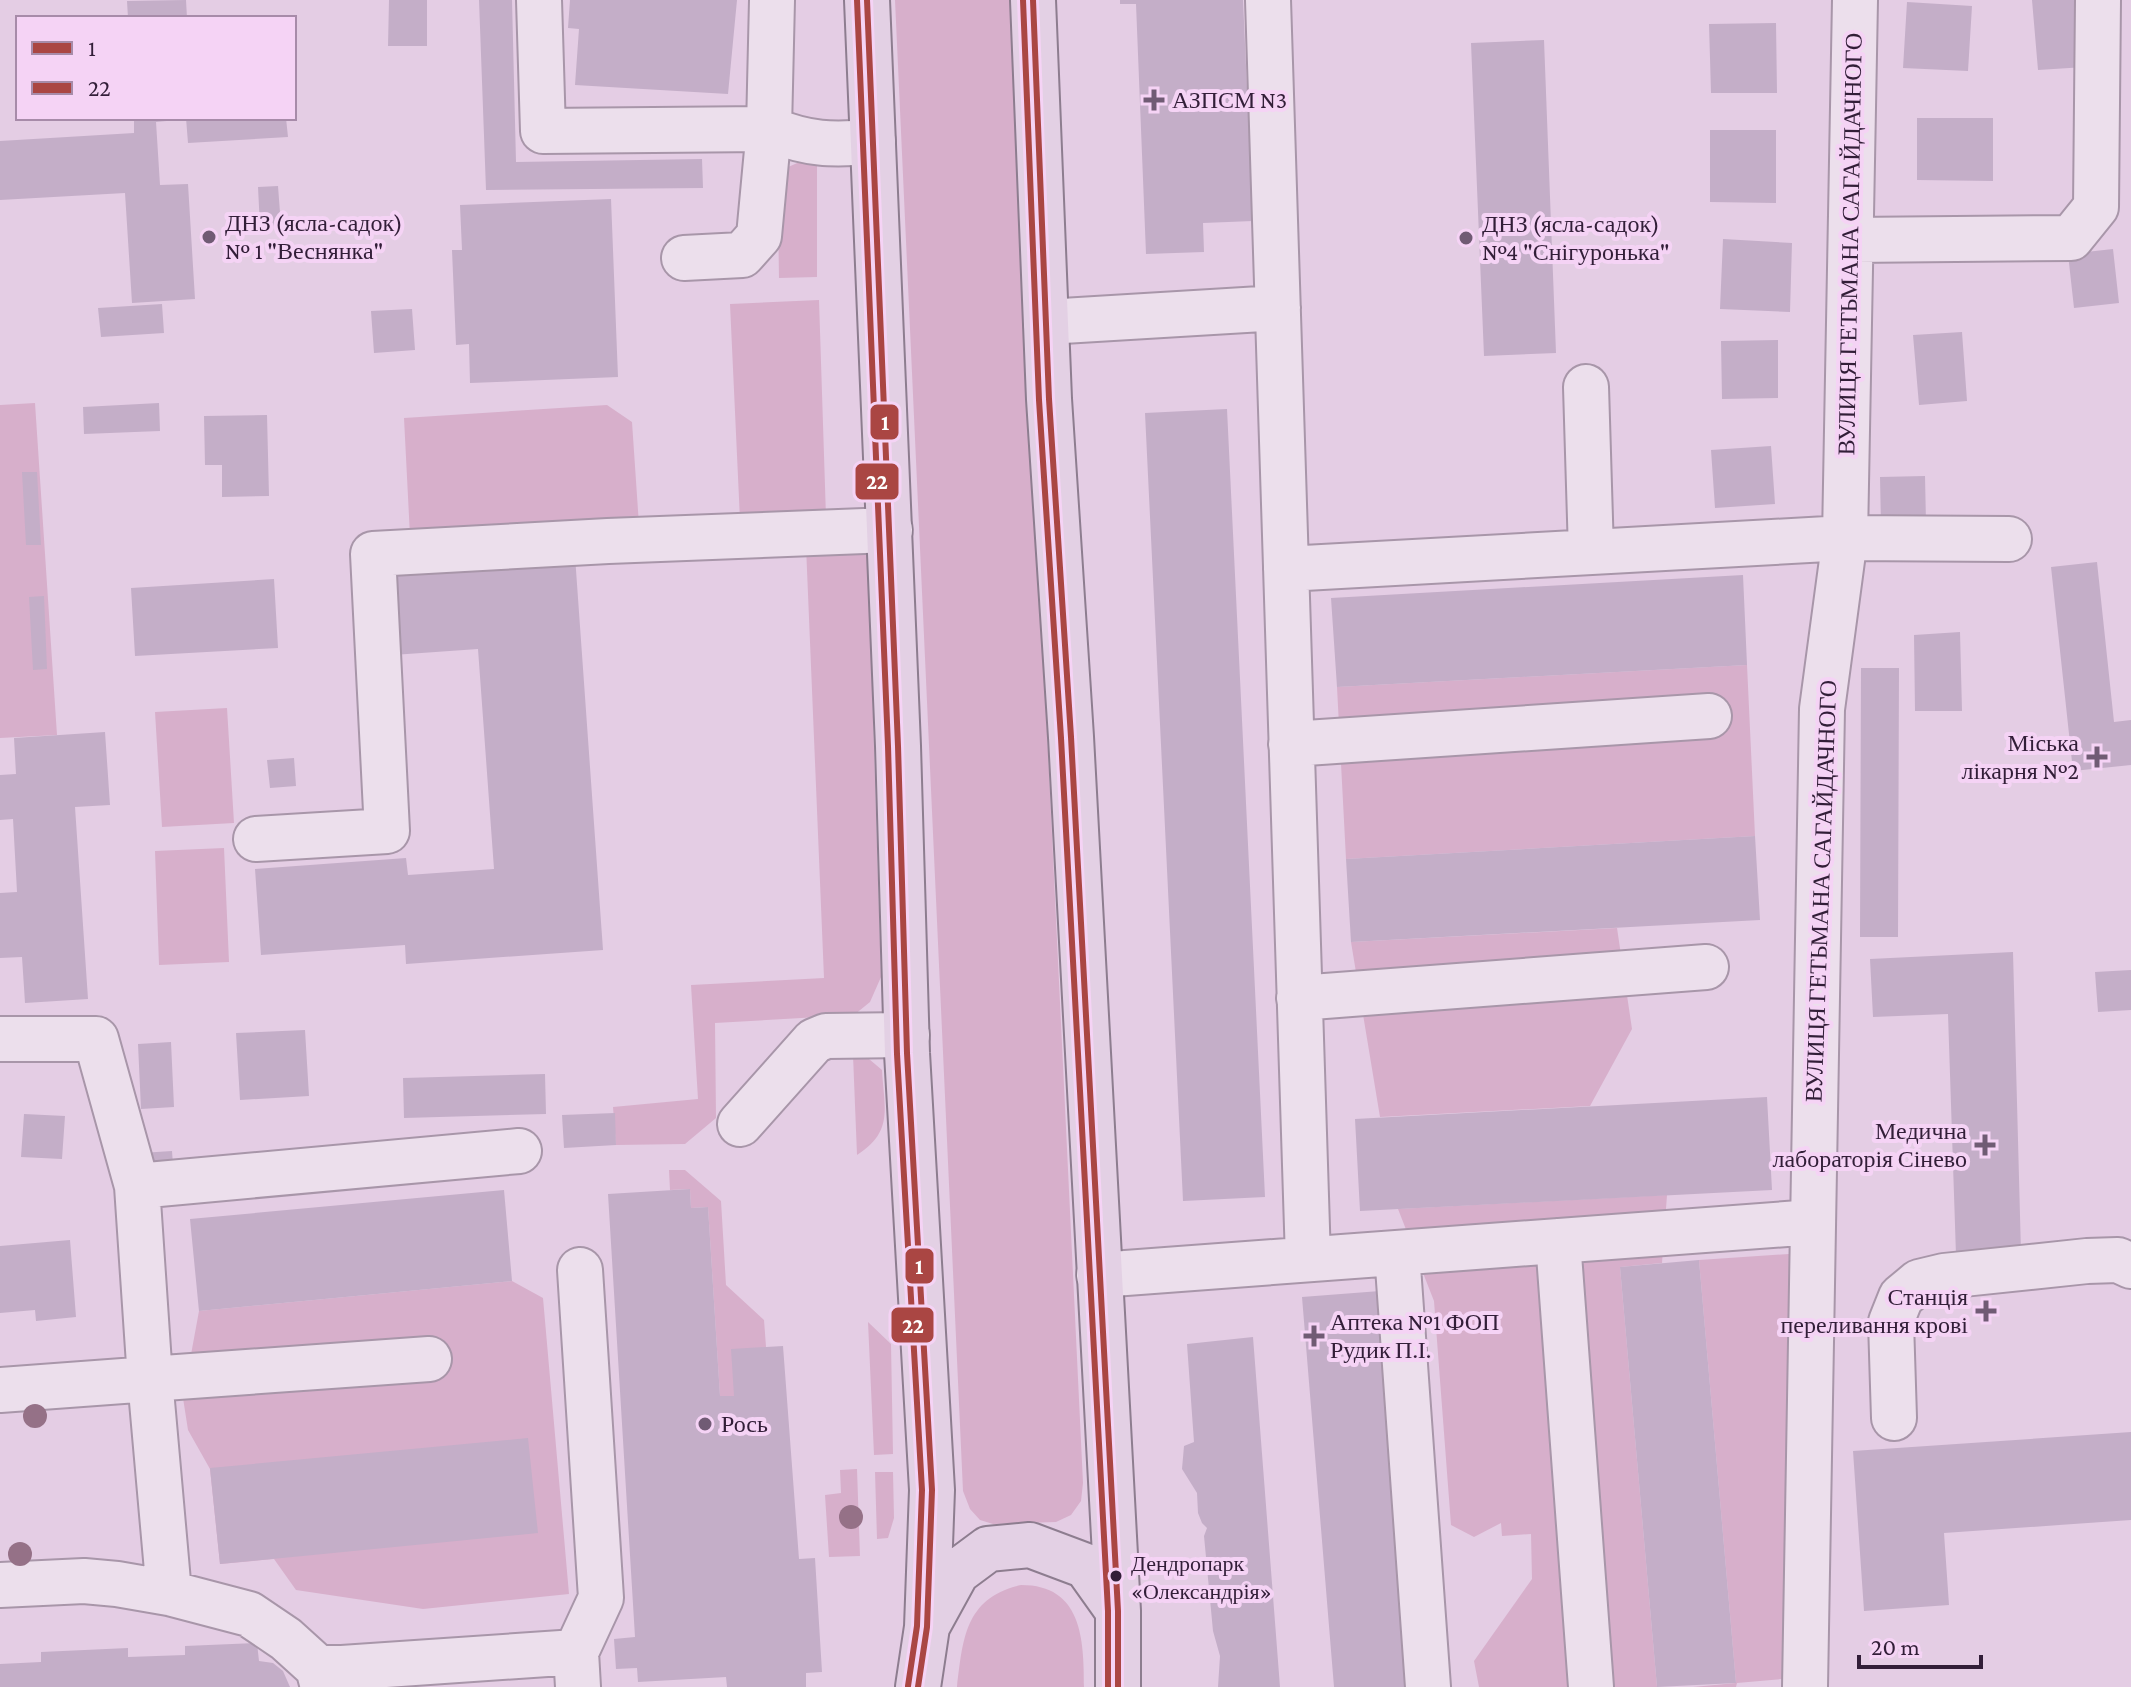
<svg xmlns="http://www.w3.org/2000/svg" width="2131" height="1687" viewBox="0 0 2131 1687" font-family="'Crimson Pro',serif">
<rect width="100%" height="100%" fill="#e4cde4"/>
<!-- green -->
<path fill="#d7afcb" d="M895,0H1012L1083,1483L1081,1501L1071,1515L1056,1522L993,1524L980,1520L970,1509L963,1491Z
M817,159V277L779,278L778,213L786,168L804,160Z
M819,300L826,517L740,520L730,304Z
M35,403L57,735L0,738V405Z
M607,405L632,422L639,525L410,536L404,418Z
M806,546H866L868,555L881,977L870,1002L854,1015L715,1023L716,1118L685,1144L616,1145L613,1107L698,1099L691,985L824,978Z
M1747,665L1755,836L1346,859L1337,687Z
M227,708L234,823L162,827L155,712Z
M224,848L229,962L159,965L155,851Z
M1617,928L1632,1029L1590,1106L1380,1117L1351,942Z
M853,1055L869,1059L882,1070C884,1108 894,1131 857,1155Z
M669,1170H685L721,1201L726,1285L764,1320L766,1347L734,1396H720L708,1207L691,1208L690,1189L670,1190Z
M1667,1195L1662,1263L1620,1267L1657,1687H1479L1474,1661L1532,1579L1531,1534L1502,1536L1501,1523L1474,1537L1451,1525L1434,1301L1398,1209Z
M1803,1253L1793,1678L1737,1683L1736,1687H1693L1736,1683L1699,1260Z
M512,1281L543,1298L569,1594L423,1609L296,1590L274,1559L220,1564L210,1469L188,1430L183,1398L199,1311Z
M868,1322L891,1344L893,1454L874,1455Z
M857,1469L860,1556L829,1557L825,1495L841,1493L840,1470Z
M875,1472H893L894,1518L888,1538L877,1539Z
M1021,1585C1082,1585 1084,1639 1084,1687H957C963,1638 965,1598 1021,1585Z"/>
<!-- building -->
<path fill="#c4aec8" d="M186,0L187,18H128L127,1Z
M389,0H427V46H388Z
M479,0H512L516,162L702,159L703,188L486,190Z
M570,0H737L728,94L575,85L579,29L568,28Z
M1120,0H1243L1253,221L1203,223L1204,252L1146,254L1136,4H1120Z
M2032,0H2080L2085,67L2038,70Z
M1907,2L1972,6L1968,71L1903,68Z
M1776,23L1777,93H1711L1709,24Z
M1544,40L1556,353L1484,356L1471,43Z
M134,118H177V120L156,122L160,185L188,184L195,299L132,303L125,193L0,200V141L134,133Z
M186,118H286L288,137L188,143Z
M1917,118H1993V181L1917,180Z
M1710,130H1776V203L1710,202Z
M278,186L281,226L260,227L258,187Z
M611,199L618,377L470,383L469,344L456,345L452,250H462L460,205Z
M1723,239L1792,243L1790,312L1720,309Z
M2113,249L2119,303L2074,308L2068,254Z
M162,304L164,333L101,337L98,308Z
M412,309L415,350L374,353L371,311Z
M1962,332L1967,401L1919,405L1913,335Z
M1778,340V398L1722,399L1721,341Z
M159,403L160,431L84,434L83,407Z
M1227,409L1265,1197L1183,1201L1145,413Z
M267,415L269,496L222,497V465H205L204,416Z
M1771,446L1775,504L1715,508L1711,450Z
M22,472H37L41,545H26Z
M1925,476L1926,523L1881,524L1880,477Z
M575,556L603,950L406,964L405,945L261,955L255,869L406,858L408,875L494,869L478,649L393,655L387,569Z
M2097,562L2114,722L2131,720V765L2073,771L2051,567Z
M1743,575L1747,665L1337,687L1331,598Z
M274,579L278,648L135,656L131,588Z
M44,596L47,669L33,670L29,597Z
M1960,632L1962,711H1915L1914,635Z
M1861,668H1899L1898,937H1860Z
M105,732L110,805L75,807L88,999L25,1003L22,957L0,958V893L17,892L13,819L0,820V775L16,774L14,738Z
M294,758L296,786L270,788L267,760Z
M1755,836L1760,920L1351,942L1346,859Z
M2013,952L2021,1253L1956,1255L1948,1014L1873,1017L1870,959Z
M2131,970V1010L2098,1012L2095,972Z
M305,1030L309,1096L240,1100L236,1033Z
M171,1042L174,1107L141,1109L138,1044Z
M545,1074L546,1114L404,1118L403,1078Z
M1767,1097L1772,1190L1360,1211L1355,1119Z
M615,1113L616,1145L564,1148L562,1115Z
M24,1114L65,1116L62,1159L21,1157Z
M172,1151L173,1165L142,1168L141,1153Z
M690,1189L691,1208L708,1207L720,1396H734L731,1349L783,1346L799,1559L815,1558L822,1672L806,1673V1687H727L726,1677L638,1682L637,1668L616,1669L614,1639L635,1637L608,1194Z
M504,1190L512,1281L199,1311L190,1219Z
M70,1240L76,1317L36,1321L35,1310L0,1313V1246Z
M1699,1260L1736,1683L1657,1687L1620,1267Z
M1380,1291L1412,1687H1334L1302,1297Z
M1253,1337L1280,1687H1218L1220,1656L1213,1631L1204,1536L1207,1528L1202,1523L1198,1513L1197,1493L1182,1469L1184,1446L1194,1442L1187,1344Z
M2131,1432V1520L1944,1533L1949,1605L1864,1611L1853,1451Z
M528,1438L538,1533L220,1564L210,1468Z
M257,1643L259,1661L273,1663L283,1671L290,1687H0V1664L41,1662V1652L128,1648V1657L185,1655V1646Z"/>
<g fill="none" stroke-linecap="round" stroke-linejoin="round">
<!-- minor casing -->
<g stroke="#a896a9" stroke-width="48">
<path id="minor" d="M539,0L543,131L769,129C810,145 830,145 873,142
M1268,0L1308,1259
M1851,240L2071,238L2096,207L2098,0
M684,258L742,255L759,236L769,129L772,0
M1046,322L1278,308
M1586,387L1591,552
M1286,569L1845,538L2009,539
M1291,744L1709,716
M256,839L387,831L373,554L608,541L890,530
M1299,998L1706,967
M0,1039H96L137,1186L150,1379L429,1359
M740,1124L814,1041L826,1036L907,1035
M137,1186L519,1151
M1558,1241L1591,1687
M1397,1253L1428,1687
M1099,1275L1813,1222
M0,1390L150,1379L169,1593L249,1614L286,1639L318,1668L323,1687
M1894,1418L1891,1322L1901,1297L1919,1282L1944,1276L2087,1261L2118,1260L2131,1266
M0,1585L84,1581L117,1584L169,1593
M318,1668H342L576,1652
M578,1687L576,1652L601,1598L580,1270
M1805,1687L1822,709L1845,538L1855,0"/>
</g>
<!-- major casing -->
<g stroke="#8d7d8f" stroke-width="48">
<path id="major" d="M867,0L898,746L907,1053L932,1490L927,1627L918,1687
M1033,0L1049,399L1071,737L1118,1611V1687
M929,1623L957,1572L988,1549L1030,1545L1086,1566L1118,1611"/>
</g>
<!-- minor -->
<use href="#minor" stroke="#ecdfec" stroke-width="44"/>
<!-- major -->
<use href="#major" stroke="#e3d0e4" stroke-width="44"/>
<!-- bus-1 casing -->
<g stroke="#f5d3f5" stroke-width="12">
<path id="bus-1" d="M867,0L898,746L907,1053L932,1490L927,1627L918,1687
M1033,0L1049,399L1071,737L1118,1611V1687"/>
</g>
<!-- bus-2 casing -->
<g stroke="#f5d3f5" stroke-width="12">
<path id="bus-2" d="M857,0L888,746L897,1054L922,1490L917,1626L908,1686
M1023,0L1039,400L1061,738L1108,1611V1687"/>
</g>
<!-- bus-1 -->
<use href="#bus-1" stroke="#aa4643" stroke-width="6"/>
<!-- bus-2 -->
<use href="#bus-2" stroke="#aa4643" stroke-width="6"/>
</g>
<!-- trees -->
<g fill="#957187">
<circle cx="35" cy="1416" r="12"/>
<circle cx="851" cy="1517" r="12"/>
<circle cx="20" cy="1554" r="12"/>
</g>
<!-- markers -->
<g fill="#705b74" stroke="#f5d3f5" stroke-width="3">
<path d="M1150 88h8v8h8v8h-8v8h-8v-8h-8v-8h8z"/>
<circle cx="209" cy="237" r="8"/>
<circle cx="1466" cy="238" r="8"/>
<path d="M2093 745h8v8h8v8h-8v8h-8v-8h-8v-8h8z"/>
<path d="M1981 1133h8v8h8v8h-8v8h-8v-8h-8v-8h8z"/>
<path d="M1982 1299h8v8h8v8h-8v8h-8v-8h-8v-8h8z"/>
<path d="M1310 1324h8v8h8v8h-8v8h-8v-8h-8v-8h8z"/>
<circle cx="705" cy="1424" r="8"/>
</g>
<circle fill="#321e38" stroke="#f5d3f5" stroke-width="3" cx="1116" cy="1576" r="7"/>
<g text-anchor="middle" stroke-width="8" stroke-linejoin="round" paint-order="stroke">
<!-- bus labels -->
<g font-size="22" fill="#321e38" stroke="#f5d3f5" text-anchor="start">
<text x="1131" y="1571">Дендропарк<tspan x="1131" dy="28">«Олександрія»</tspan></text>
</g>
<!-- poi labels -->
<g font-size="24" fill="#321e38" stroke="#f5d3f5" text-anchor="start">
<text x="1172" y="108">АЗПСМ N3</text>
<text x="225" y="231">ДНЗ (ясла-садок)<tspan x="225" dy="28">№ 1 "Веснянка"</tspan></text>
<text x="1482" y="232">ДНЗ (ясла-садок)<tspan x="1482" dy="28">№4 "Снігуронька"</tspan></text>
<text x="2079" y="751" text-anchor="end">Міська<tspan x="2079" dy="28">лікарня №2</tspan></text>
<text x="1967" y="1139" text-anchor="end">Медична<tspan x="1967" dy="28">лабораторія Сінево</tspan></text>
<text x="1968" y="1305" text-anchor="end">Станція<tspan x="1968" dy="28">переливання крові</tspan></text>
<text x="1330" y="1330">Аптека №1 ФОП<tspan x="1330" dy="28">Рудик П.І.</tspan></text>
<text x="721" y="1432">Рось</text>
</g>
<!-- street labels -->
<g font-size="24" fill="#321e38" stroke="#f5d3f5">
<text transform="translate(1850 244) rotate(-89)" y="8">ВУЛИЦЯ ГЕТЬМАНА САГАЙДАЧНОГО</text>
<text transform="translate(1821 891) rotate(-88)" y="8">ВУЛИЦЯ ГЕТЬМАНА САГАЙДАЧНОГО</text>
</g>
</g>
<g stroke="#f5d3f5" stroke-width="3">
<rect x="869" y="403" width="31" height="38" rx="8" fill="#aa4643"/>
<rect x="854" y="462" width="46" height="39" rx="8" fill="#aa4643"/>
<rect x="904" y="1247" width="31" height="38" rx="8" fill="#aa4643"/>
<rect x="890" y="1306" width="45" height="38" rx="8" fill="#aa4643"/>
</g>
<g font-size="22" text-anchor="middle" font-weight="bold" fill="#fff">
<text x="885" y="430">1</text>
<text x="877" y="489">22</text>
<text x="919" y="1274">1</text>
<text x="913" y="1333">22</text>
</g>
<!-- legend -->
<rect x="16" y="16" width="280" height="104" fill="#f5d3f5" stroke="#a78ba9" stroke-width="2"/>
<rect x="32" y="42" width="40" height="12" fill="#aa4643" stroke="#a78ba9" stroke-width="2"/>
<text x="88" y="56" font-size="24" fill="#321e38">1</text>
<rect x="32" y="82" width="40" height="12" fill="#aa4643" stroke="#a78ba9" stroke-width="2"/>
<text x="88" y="96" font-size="24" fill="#321e38">22</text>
<!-- scale -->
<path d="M1859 1655v12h122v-12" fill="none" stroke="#321e38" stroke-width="4"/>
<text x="1871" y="1655" font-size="24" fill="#321e38" stroke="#f5d3f5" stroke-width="6" paint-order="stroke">20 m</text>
</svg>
